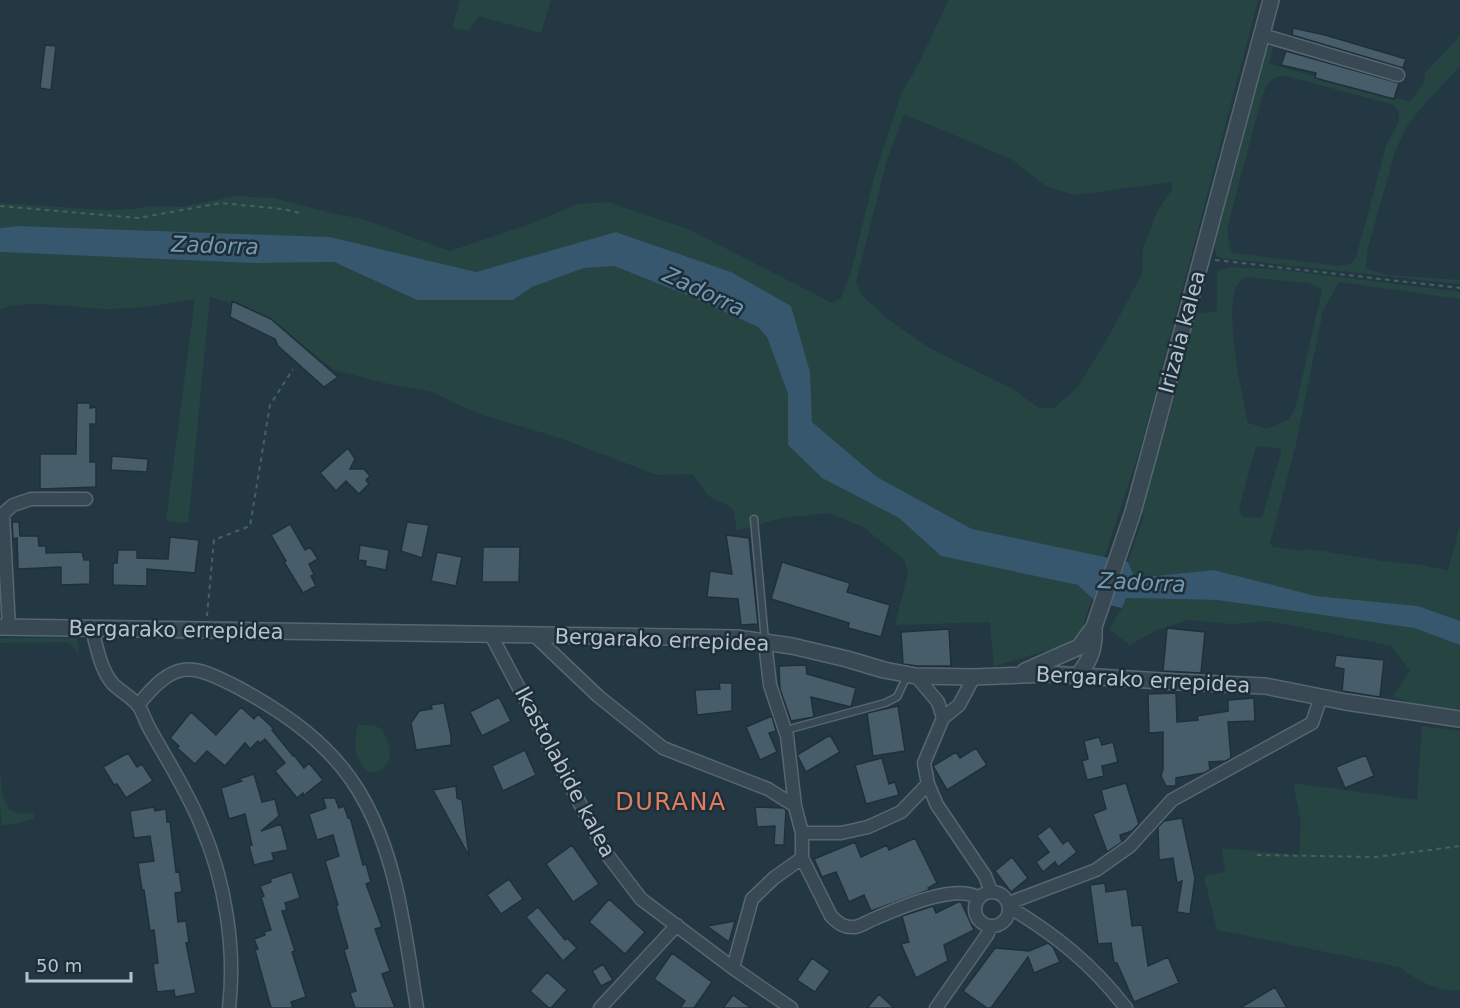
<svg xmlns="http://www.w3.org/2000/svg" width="1460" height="1008" viewBox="0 0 1460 1008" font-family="'DejaVu Sans',sans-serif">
<rect width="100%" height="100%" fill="#243844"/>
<!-- green -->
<path fill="#264542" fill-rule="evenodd" d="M460,0H551L541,33L478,16L468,31L452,28Z
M949,0H1258L1142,443L1104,558L972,529L877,477L812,422L810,372L731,272L617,232L476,272L330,237L19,226L0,228V203L106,210L135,209L150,206L181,207L237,196L273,198L335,214L362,219L450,251L530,224L578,204L608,202L688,229L832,303L841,298L851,272L875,174L902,92L917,67ZM904,114L1013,160L1047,187L1076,195L1172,182V189L1156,214L1143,249L1142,274L1110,334L1078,387L1054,408H1039L1011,388L931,349L887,319L861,294L856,283L857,277L887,160Z
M1460,36V66L1422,107L1405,129L1395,152L1367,251L1366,269L1388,275L1460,280V284L1220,258L1216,255L1214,240L1264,49L1274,45L1269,64L1410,102L1424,83L1425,73ZM1282,75L1394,105L1399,112V122L1387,143L1356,258L1350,264L1338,266L1233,253L1229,246L1227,229L1261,100C1265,88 1269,78 1282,75Z
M0,252L252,263L334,262L417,300H513L532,287L584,268L614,266L692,297L758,327L767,337L788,394V445L822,478L899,518L941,556L1078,585L1092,598L1080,634L1059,647L994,666L990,622L895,625L908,573L904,559L863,527L830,513L781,518L736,531C736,495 725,511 707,494C702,488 697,481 693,474L657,475L560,438L479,414L432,392L393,385L334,370L271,320L236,304L210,297L188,523L166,521L195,299C166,304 137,309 107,309C74,308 31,298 0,309Z
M1230,267L1282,270L1460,292V299L1339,282L1323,311L1295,448L1270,543L1273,547L1302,551L1310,549L1389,562L1424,565L1448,571L1460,525V621L1418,606L1316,596L1214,570L1135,578L1128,562L1144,515L1139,512L1173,401L1195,314L1217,311V271ZM1245,277L1309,283L1322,290L1296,405L1290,419L1267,429L1248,423C1241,390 1225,318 1236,287C1237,283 1242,280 1245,277ZM1256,446L1282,449L1262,518L1242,517L1239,508Z
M1125,598L1217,600L1414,628L1460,645V711L1423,706L1392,697L1410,671L1392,646L1270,621L1232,624L1189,620L1156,630L1130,645L1109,629L1122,608Z
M0,638H77L79,657L75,648L67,642L0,643Z
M358,725C365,725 375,724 381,729C388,736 393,757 386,765C370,785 355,760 355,744C355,738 357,731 358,725Z
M1422,726L1460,731V991C1434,989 1420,983 1400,967L1217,930L1204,876L1225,872L1222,848L1299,855L1301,821L1293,783L1417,800Z
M0,773L3,797L9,810L17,813L34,814L33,819L16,824L2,825L0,807Z"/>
<!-- water -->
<path fill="#36576d" d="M19,226L330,237L476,272L616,232L731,272L791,306L810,372L812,422L877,477L972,529L1128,562L1135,578L1214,570L1316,596L1418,606L1460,621V645L1414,628L1217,600L1126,598L1122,608L1096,602L1078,585L941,556L899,518L822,478L788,445V394L767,337L758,327L692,297L614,266L584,268L532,287L513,300H417L334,262L252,263L0,252V228Z"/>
<!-- building -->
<path fill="#475e6a" stroke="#1f303b" stroke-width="1.5" d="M1293,28L1325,35L1406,59L1403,68L1292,35Z
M45,45L56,46L51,90L40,88Z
M1286,51L1399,83L1394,99L1315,78L1316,73L1281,65Z
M232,301L271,319L338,377L324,387L278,346L275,339L230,317Z
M77,403H90V408L96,407V424H90V462H96V487L40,489V454H76Z
M348,448L355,459L350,469H364L370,476L366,480L369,484L359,494L346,481L336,491L320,473Z
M112,456L148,459L147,472L111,470Z
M12,522H19L20,536H38L39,546H46V553L82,552L84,560H90V584L61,585V567L18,569L17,538L13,539Z
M407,522L429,525L422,558L401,551Z
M290,524L305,550L310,547L318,559L309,564L314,574L311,576L316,586L303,593L284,562L286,561L271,535Z
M726,535L749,538L758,624L741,625L738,599L707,597L710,571L732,574Z
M170,537L199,540L195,573L147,569V586L113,585V563H117L118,550H137V558L168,559Z
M360,545L389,550L386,570L365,566L366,561L358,560Z
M483,547H520L519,582H482Z
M437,552L462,557L456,586L431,581Z
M782,562L850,583L847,592L890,605L881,637L848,628L849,623L771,599Z
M1167,628L1205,632L1201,673L1163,671Z
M949,629L951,666H917L903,664L901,632Z
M1336,655L1384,660L1380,697L1342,691L1344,669L1334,667Z
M806,665L807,674L856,688L851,707L811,697L814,717L791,721L780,689L779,666Z
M719,683H732V711L697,715L695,690L720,689Z
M1176,693L1177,722L1198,720L1197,716L1228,711V700L1254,698L1255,721L1228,722L1231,758L1226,761L1209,762L1210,770L1204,773L1176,778V786H1166L1161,776L1163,769V732L1149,733L1148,694Z
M499,697L511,721L482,736L470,712Z
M444,703L451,736V745L416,750L411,723L419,711L432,709L431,705Z
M898,706L905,751L873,756L867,713Z
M241,707L254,719L258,714L274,729L272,730L293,756L294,755L304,768L309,763L323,780L303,796V793L297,798L275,771L285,763L265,739L260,743L258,741L250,749L245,743L225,766L207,751L195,764L177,748L179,746L170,738L191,712L216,735Z
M772,716L776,731L769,733L777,752L760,760L746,727Z
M830,735L840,752L806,772L797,755Z
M1099,737L1102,745L1113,742L1118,762L1102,766L1104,776L1087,780L1082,761L1088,759L1084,741Z
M976,748L987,765L947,790L933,766L956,752L960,758Z
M525,750L536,775L503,791L492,766Z
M128,753L137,767L142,764L153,781L126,798L117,784L114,785L103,767Z
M1366,755L1374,776L1345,788L1336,767Z
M882,758L889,784L895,782L899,795L866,804L855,765Z
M254,774L262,802L275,799L279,816L261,831L281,824L288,850L272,853L274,860L254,865L249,846L252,845L245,814L229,819L221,788L242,781L239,779Z
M1126,783L1139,824L1132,831L1120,835L1122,842L1107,852L1093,814L1106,809L1101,790Z
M456,786L457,798L462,800L469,856L433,790Z
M323,798H335L339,808L344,806L348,818L350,817L363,865L366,864L371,882L366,884L382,927L375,929L390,971L382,974L395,1008H355L350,993L356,991L344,950L348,948L336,906L338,905L325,861L339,856L333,835L317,840L309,814L326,808Z
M154,807L155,811L166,809L167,822H170L176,872L179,871L182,892L175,893L178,922L186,921L189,942L186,943L196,993L175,997L174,990L157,992L153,964L158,963L154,930L150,931L144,890H142L138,863L154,861L150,836L134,838L130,811Z
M755,807L783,808L786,810L784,845H774L775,826L757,827Z
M1182,818L1195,878L1190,914L1177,912L1182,881L1177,883L1173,858L1159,860L1158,827L1164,821Z
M1050,826L1063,844L1068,840L1077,852L1058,867L1055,862L1043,872L1036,862L1049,852L1037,836Z
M915,838L937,883L928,888L929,890L871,911L864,895L849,902L836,872L822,877L814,859L855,842L861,857L887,845L889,850Z
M572,845L599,884L573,902L546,864Z
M1012,857L1028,878L1011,892L995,871Z
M292,872L300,898L285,903L287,910L282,911L295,951L292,952L306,997L291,1002L293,1008H271L255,950L258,949L254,939L265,935L264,932L271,930L261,897L264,896L260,886L271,882L270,879Z
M509,879L523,899L501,914L487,895Z
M1105,883L1106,892L1127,889L1132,926L1142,925L1148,966L1168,957L1179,983L1134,1002L1117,963H1114L1111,943L1098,944L1090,885Z
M609,899L645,932L625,954L589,922Z
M958,902H961L974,930L944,945L948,961L916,978L901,944L909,942L902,916L933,906L936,913Z
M538,907L565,940L567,938L577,948L563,961L526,917Z
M735,921L729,942L707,926Z
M1048,943L1053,947L1060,962L1034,973L1028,957L991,1008H987L963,991L995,948L1029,951Z
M672,953L712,982L694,1008H680L685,1001L654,979Z
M812,958L830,971L815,992L797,980Z
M603,964L613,980L601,986L592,971Z
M547,972L567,990L551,1008H549L530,991Z
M1275,987L1287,1008H1240Z
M879,994L894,1008H867Z
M733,995L751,1008H723Z"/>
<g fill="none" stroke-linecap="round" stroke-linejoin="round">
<!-- service casing -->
<g stroke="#576671" stroke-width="9">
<path id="service" d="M754,519L765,641
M786,730L885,703L897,697L907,676"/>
</g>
<!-- minor casing -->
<g stroke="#576671" stroke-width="15">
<path id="minor" d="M1262,35L1398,75
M9,628L3,514L13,505L31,499H86
M92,629C97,647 100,669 113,684C121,692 135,699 140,708C144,716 147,725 152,733C169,763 188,793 201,825C225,880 236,948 229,1008
M491,635L606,853L641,899L733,968L791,1008
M535,636L598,696L663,748L768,789L795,806
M765,642L770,685L787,736L795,806L802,833V858L831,916C838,923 844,928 855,927C862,926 870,920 876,918C899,908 956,883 979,898
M916,676L938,702L943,718
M974,677L959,705L943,718L924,763L928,784L937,805L985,876L991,891
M138,705C175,660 189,662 239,688C285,713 330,744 358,790C398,855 405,935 417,1008
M802,833H841L868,827L901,812L928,784
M975 909a17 17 0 1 1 34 0a17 17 0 1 1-34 0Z
M1009,903L1096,870L1130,846L1172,800L1312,723L1321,697
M1009,907C1056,935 1093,965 1126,1008
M733,968L752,899L774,878L802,858
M600,1008L677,925
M936,1008L987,935L991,926"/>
</g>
<!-- tertiary casing -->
<g stroke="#576671" stroke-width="18">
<path id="tertiary" d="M0,627L737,638L792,646L847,659L884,670L916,676L974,677L1050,674L1178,682L1265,686L1346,702L1460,719
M1025,671L1079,647L1094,627
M1078,675C1091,660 1095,647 1094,627L1133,512L1149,454L1271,0"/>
</g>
<!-- path -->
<path stroke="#466260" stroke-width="2" stroke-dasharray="4.5 4.5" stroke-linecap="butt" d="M0,206L138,218L221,203L282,209L300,213
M1215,260L1460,288
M207,616L214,540L250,526L270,405L293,369
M1257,855L1376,857L1460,846"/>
<!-- service -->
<use href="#service" stroke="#384953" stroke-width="6"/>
<!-- minor -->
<use href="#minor" stroke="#384953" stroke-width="12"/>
<!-- tertiary -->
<use href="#tertiary" stroke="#384953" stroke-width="15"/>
</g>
<g text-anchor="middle" stroke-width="5" stroke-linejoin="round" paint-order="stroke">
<!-- street labels -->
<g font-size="21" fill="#b6c3cd" stroke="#1d2e39">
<text transform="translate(1182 332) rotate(-75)" y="7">Irizaia kalea</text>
<text transform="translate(176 630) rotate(1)" y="7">Bergarako errepidea</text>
<text transform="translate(662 640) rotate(2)" y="7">Bergarako errepidea</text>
<text transform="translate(1143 680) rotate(3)" y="7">Bergarako errepidea</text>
<text transform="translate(565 772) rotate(62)" y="7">Ikastolabide kalea</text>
</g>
<!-- water labels -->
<g font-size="22" font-style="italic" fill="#739ab3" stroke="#1d2e39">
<text transform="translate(215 245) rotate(2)" y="8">Zadorra</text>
<text transform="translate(704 291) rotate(25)" y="8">Zadorra</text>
<text transform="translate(1142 582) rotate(3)" y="8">Zadorra</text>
</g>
<!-- quarter labels -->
<g font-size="24" letter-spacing="1.5" fill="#e07d5e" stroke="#1d2e39">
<text x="671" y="810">DURANA</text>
</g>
</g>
<!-- scale -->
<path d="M27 972v9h104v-9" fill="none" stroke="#b6c3cd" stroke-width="3"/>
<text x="36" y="972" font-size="18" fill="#b6c3cd" stroke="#1d2e39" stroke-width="4.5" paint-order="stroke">50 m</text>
</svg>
